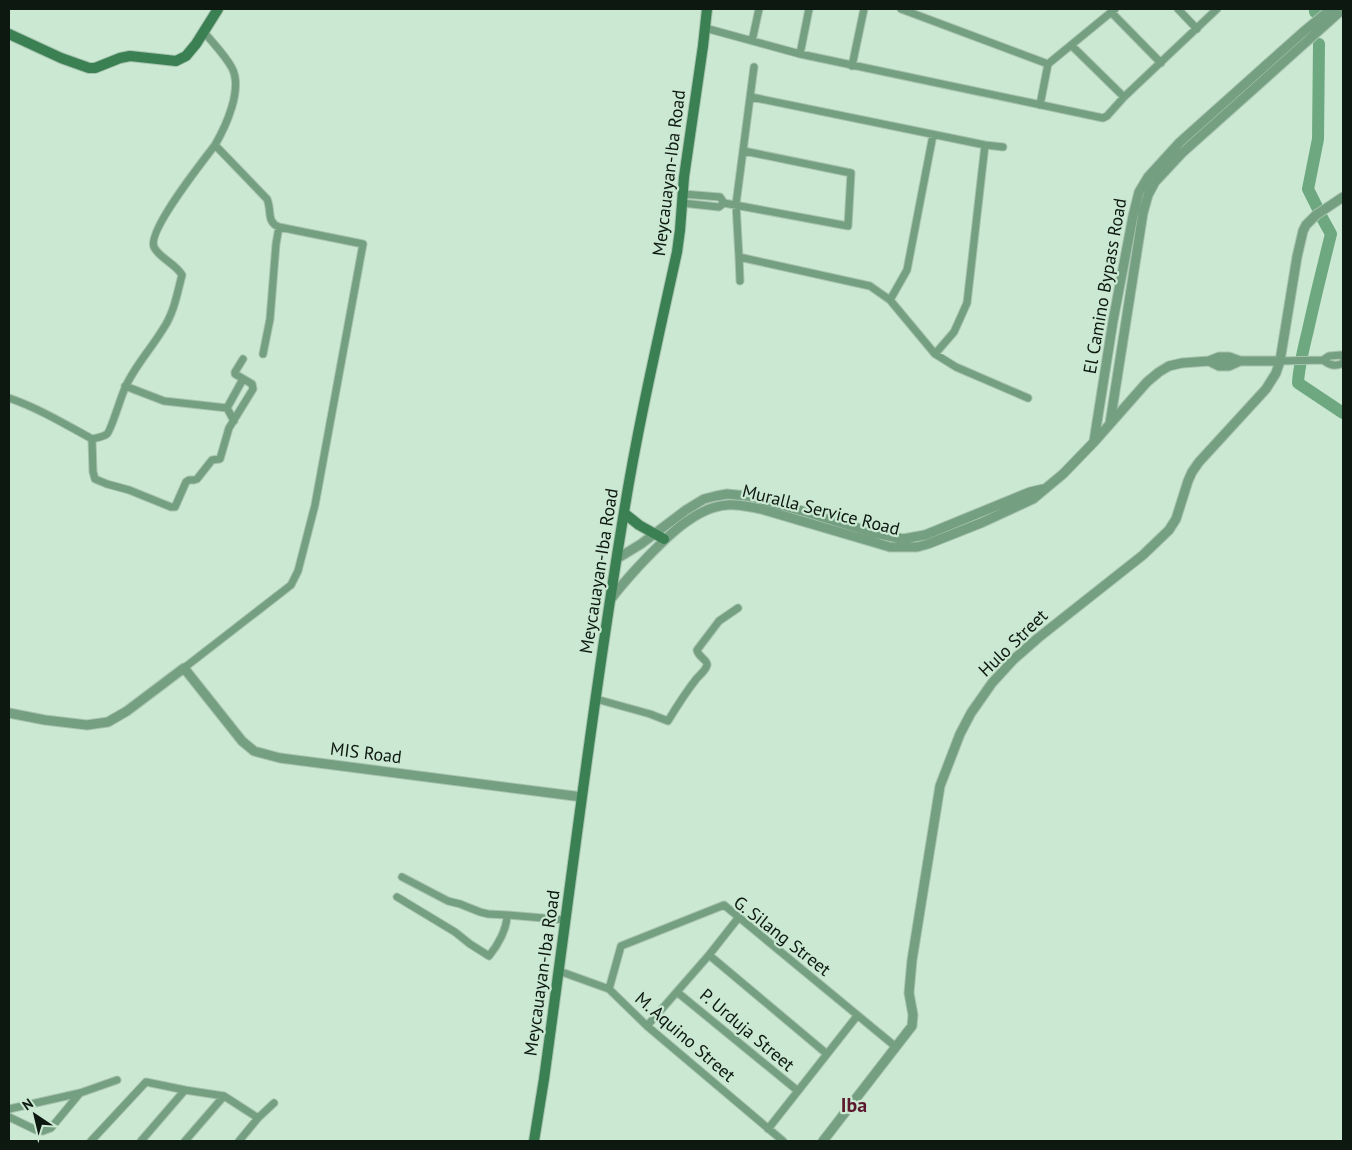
<svg xmlns="http://www.w3.org/2000/svg" width="1352" height="1150" viewBox="0 0 1352 1150" font-family="'PT Sans',sans-serif">
<rect width="100%" height="100%" fill="#cae8d2"/>
<g fill="none" stroke-linecap="round" stroke-linejoin="round">
<!-- river -->
<path stroke="#6ea880" stroke-width="12" d="M1315,9V12
M1318,209L1308,189L1318,139L1319,44
M1320,214L1331,234C1323,266 1315,298 1308,330C1304,347 1299,365 1298,383L1343,413"/>
<!-- minor casing -->
<g stroke="#a8c3af" stroke-width="9">
<path id="minor" d="M901,9L1048,64
M1178,9L1197,29
M1111,12L1161,63
M705,28L800,54L1103,118L1107,116L1124,97L1217,9
M752,41L759,9
M1071,45L1124,97
M800,54L809,9
M852,66L864,9
M751,97L985,145L967,303L954,332L935,354
M1040,105L1048,64L1115,9
M985,145L1003,147
M683,194L720,197L724,203L848,226L851,173L744,151
M682,203L719,207L724,203
M739,257L870,286L890,300L935,354L956,367L1028,398
M740,281L739,257L736,204L754,67
M890,300L907,270L933,135
M263,354L270,319L276,244L279,227
M1323,360C1329,365 1336,367 1343,363
M1280,361L1323,360L1329,356L1341,355L1343,357
M125,386L164,401L227,408
M9,398C38,408 65,424 92,439C96,438 103,437 107,434C111,431 121,396 125,388C134,367 151,349 163,329C174,313 177,294 182,275C176,264 158,257 154,247C147,231 203,161 215,145
M234,421L227,408L243,379
M92,439L93,472L95,479L107,484L129,490L171,507H175L186,482L189,480H194L197,479L212,460L220,459L229,428L253,389L252,384L235,374V372L243,359
M184,668L282,592L291,585L298,571L315,505L363,244L279,227C266,222 272,210 267,199L215,145C226,126 243,89 232,68C225,55 213,43 203,31
M596,699L650,714L668,721C677,706 686,692 697,678C700,675 706,670 707,665C708,660 698,657 697,650L719,621L738,608
M402,877L448,901L460,904L480,912L488,914L507,915L566,920
M397,897L455,932L470,944L489,956C498,945 507,929 507,915
M709,955L827,1054
M559,971L609,989L647,1026L783,1141
M609,989L621,946L724,905L896,1047
M677,992L798,1091
M647,1026L709,955L739,917
M9,1109L80,1093L117,1080
M9,1117L36,1130L43,1131L51,1128L80,1093
M768,1129L857,1016
M91,1141L146,1082L185,1090L224,1096L258,1118
M141,1141L185,1090
M185,1141L224,1096
M239,1141L258,1118L274,1103"/>
</g>
<!-- tertiary casing -->
<g stroke="#a8c3af" stroke-width="11">
<path id="tertiary" d="M1209,361L1219,366H1229L1240,361H1280
M1110,423L1143,213L1148,195L1155,182L1182,153L1343,9
M1094,441L1113,321L1133,216L1139,192L1148,177L1180,142L1302,33L1331,9
M618,558L641,544L686,510L704,499L716,496L727,494L748,496L806,512L874,533L903,539L925,535L1030,492L1043,489
M611,599C619,588 628,578 638,567C660,544 693,507 727,505C738,504 750,507 761,509L890,547H917L928,544L981,523L1033,499L1063,474L1094,442L1147,382L1159,372L1169,366L1182,363L1209,361L1219,357H1229L1240,361
M9,713L45,720L87,725L108,722L127,711L184,668L242,741L254,751L280,758L582,797
M823,1141L912,1026L913,1015L909,993L912,960L940,786L960,734L971,713L992,683L1014,659L1038,638L1143,555L1169,530L1176,519L1188,481L1192,472L1199,462L1266,389L1276,373L1280,361L1297,257L1303,231L1306,225L1316,215L1343,197"/>
</g>
<!-- secondary casing -->
<g stroke="#a8c3af" stroke-width="12">
<path id="secondary" d="M9,34L61,58L89,68H95L120,58L130,56L176,61L186,56L196,44L218,9
M624,513L639,525L664,539
M534,1141L544,1079C570,890 593,701 624,512C638,425 658,339 677,252L680,230L684,177L703,46L707,9"/>
</g>
<!-- minor -->
<use href="#minor" stroke="#749f81" stroke-width="7"/>
<!-- tertiary -->
<use href="#tertiary" stroke="#749f81" stroke-width="9"/>
<!-- secondary -->
<use href="#secondary" stroke="#3a8053" stroke-width="10"/>
</g>
<g text-anchor="middle" stroke-width="4.5" stroke-linejoin="round" paint-order="stroke">
<!-- street labels -->
<g font-size="18" fill="#0d1810" stroke="#cae8d2">
<text transform="translate(669 173) rotate(-83)" y="6">Meycauayan-Iba Road</text>
<text transform="translate(1105 286) rotate(-80)" y="6">El Camino Bypass Road</text>
<text transform="translate(821 510) rotate(14)" y="6">Muralla Service Road</text>
<text transform="translate(599 571) rotate(-81)" y="6">Meycauayan-Iba Road</text>
<text transform="translate(1013 643) rotate(-44)" y="6">Hulo Street</text>
<text transform="translate(366 753) rotate(7)" y="6">MIS Road</text>
<text transform="translate(782 936) rotate(38)" y="6">G. Silang Street</text>
<text transform="translate(542 973) rotate(-82)" y="6">Meycauayan-Iba Road</text>
<text transform="translate(747 1030) rotate(40)" y="6">P. Urduja Street</text>
<text transform="translate(685 1037) rotate(41)" y="6">M. Aquino Street</text>
</g>
<!-- quarter labels -->
<g font-size="20" font-weight="bold" fill="#5c192e" stroke="#cae8d2">
<text x="854" y="1112">Iba</text>
</g>
</g>
<!-- border -->
<rect width="1352" height="1150" fill="none" stroke="#0d1810" stroke-width="20"/>
<!-- north arrow -->
<g transform="translate(35 1115) rotate(325)" stroke="#cae8d2" stroke-width="4" paint-order="stroke">
<path d="M0-4L9 19L0 12L-9 19Z" fill="#0d1810"/>
<text y="-8" font-size="14" font-weight="bold" text-anchor="middle" fill="#0d1810">N</text>
</g>
</svg>
